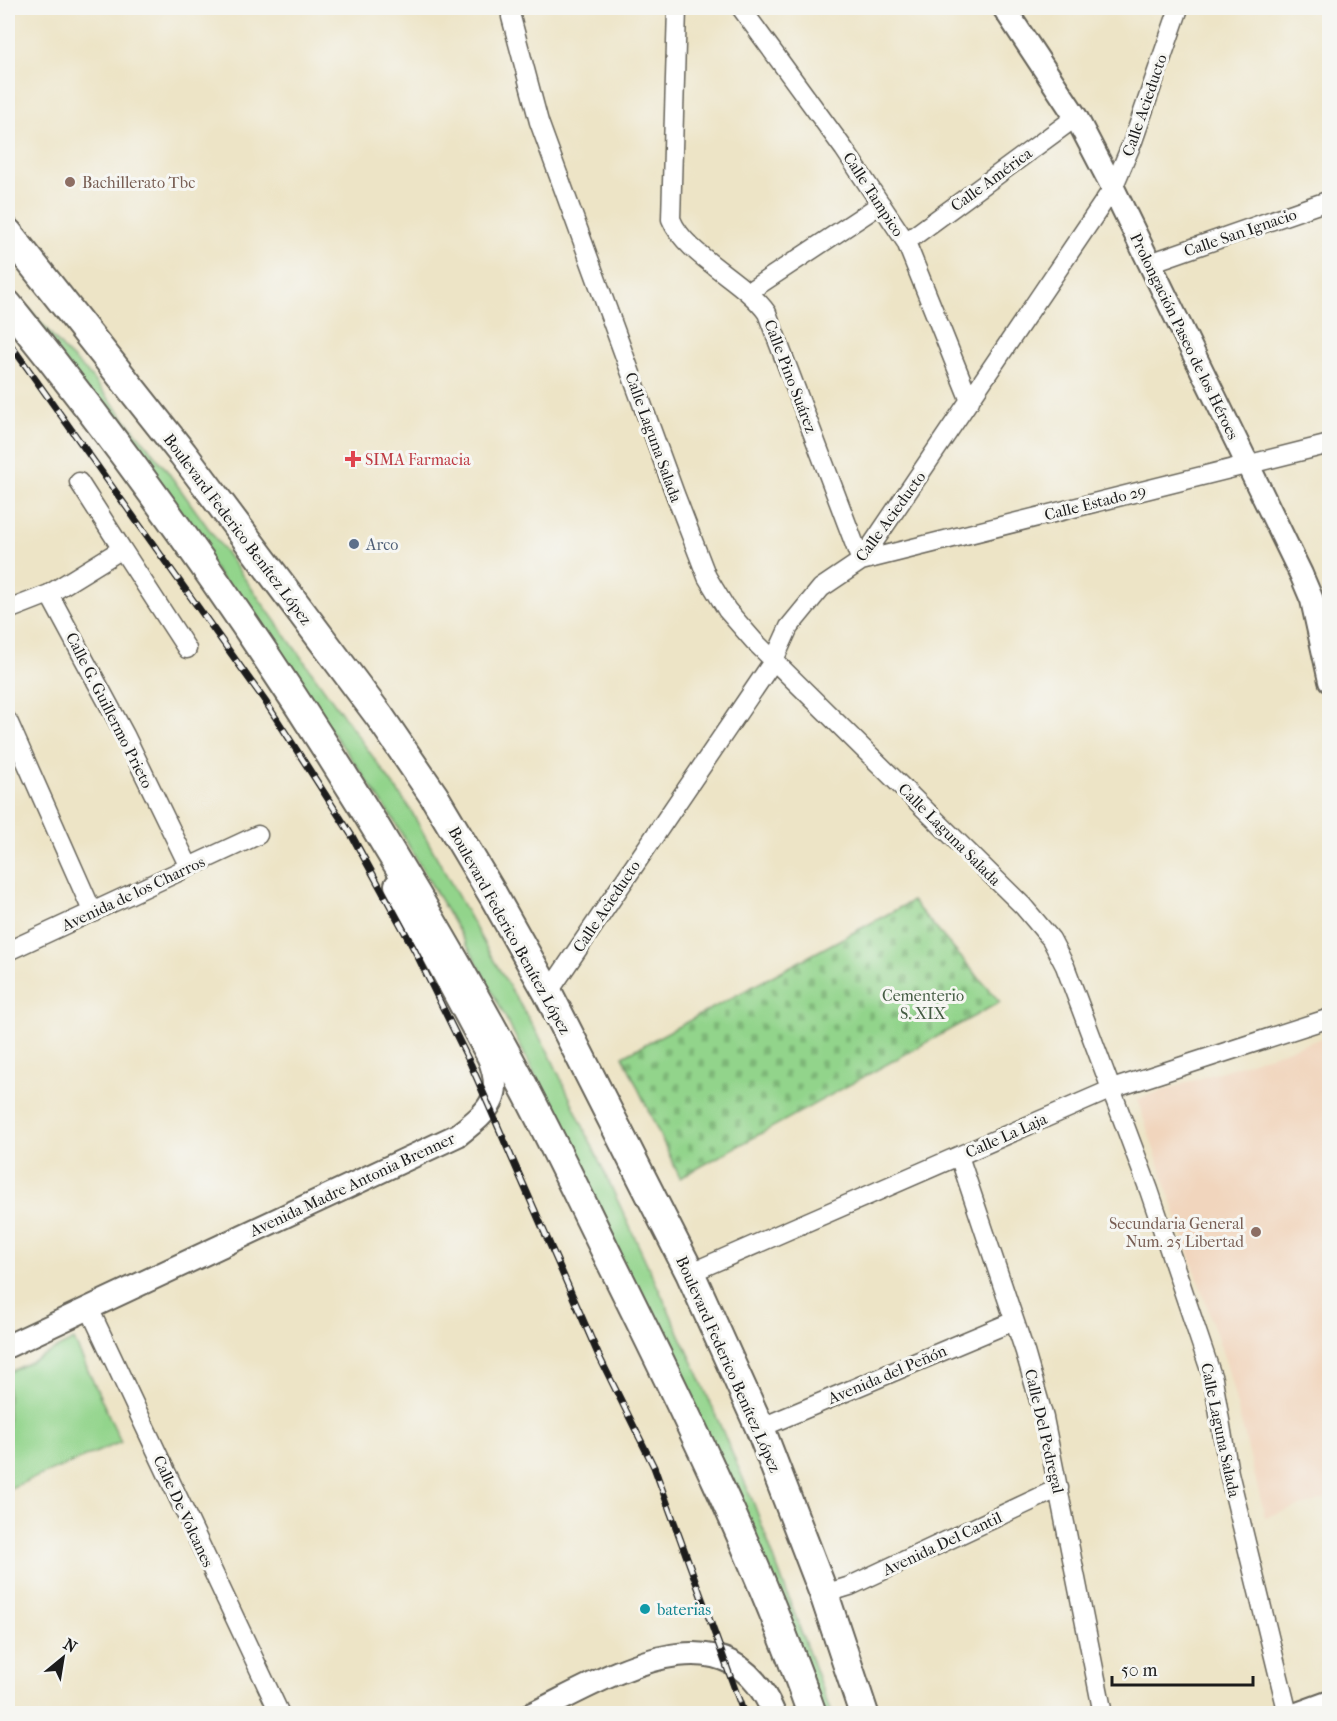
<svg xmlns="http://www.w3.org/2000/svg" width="1337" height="1721" viewBox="0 0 1337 1721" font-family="'IM FELL French Canon',serif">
<defs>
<pattern id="cemetery-stones" width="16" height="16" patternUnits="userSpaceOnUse" patternTransform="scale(1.5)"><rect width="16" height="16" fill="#92d48b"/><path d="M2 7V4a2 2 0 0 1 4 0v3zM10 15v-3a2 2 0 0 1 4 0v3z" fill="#7db577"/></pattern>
</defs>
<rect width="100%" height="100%" fill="#f6f6f2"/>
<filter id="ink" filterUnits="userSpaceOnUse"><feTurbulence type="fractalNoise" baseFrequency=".0167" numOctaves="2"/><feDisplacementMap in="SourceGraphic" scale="12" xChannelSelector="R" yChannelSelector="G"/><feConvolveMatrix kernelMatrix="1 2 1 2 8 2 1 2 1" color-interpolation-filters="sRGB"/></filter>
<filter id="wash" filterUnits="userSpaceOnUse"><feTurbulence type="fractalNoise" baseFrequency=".008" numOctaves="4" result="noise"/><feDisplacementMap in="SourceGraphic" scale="24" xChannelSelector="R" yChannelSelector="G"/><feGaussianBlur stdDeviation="1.35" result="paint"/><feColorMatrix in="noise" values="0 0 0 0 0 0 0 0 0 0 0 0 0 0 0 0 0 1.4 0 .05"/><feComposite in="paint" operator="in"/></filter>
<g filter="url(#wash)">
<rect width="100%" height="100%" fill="#ede4c6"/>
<!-- built -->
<path fill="#f1d5bd" d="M1329,1036V1498L1265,1517L1227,1366L1137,1099Z"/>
<!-- grass -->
<path fill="#92d48b" stroke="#577854" stroke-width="1.5" d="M29,308L66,352L87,372L165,468L409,807L487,949L549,1053L695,1367L754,1504L831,1713H821L693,1411L529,1063L475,959L393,819L363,775L27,309Z
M74,1340L121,1442L8,1489V1373Z"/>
<!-- cemetery -->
<path fill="url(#cemetery-stones)" stroke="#577854" stroke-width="1.5" d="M912,901L1000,1002L680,1178L623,1056Z"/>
</g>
<g filter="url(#ink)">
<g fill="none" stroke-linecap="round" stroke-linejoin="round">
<!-- minor casing -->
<g stroke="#656258" stroke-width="21">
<path id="minor" d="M511,8V17L539,122L675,494L707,577L727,610L754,641L1023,906L1051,939L1065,966L1149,1190L1213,1379L1229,1473L1288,1714
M677,8L671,219C685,255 744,280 767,313L861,561L1330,444
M741,8L844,149L906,242L970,401
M906,242L1076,117
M1150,263L1330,200
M748,292L881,204
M79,482L122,549
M49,594L125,735L189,867
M8,610L49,594L122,549L187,649
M8,721L93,913
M8,951L258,835
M548,993L774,660L789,627L821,588L861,561L1113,188L1133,141L1179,8
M959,1156L1025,1352L1044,1418L1103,1714
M690,1273L1112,1089L1330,1018
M89,1308L280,1714
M760,1428L1014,1321
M824,1594L850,1586L1059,1488"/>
</g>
<!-- tertiary casing -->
<g stroke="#656258" stroke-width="26">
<path id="tertiary" d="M1004,8L1076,117L1113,188L1301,574L1312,600L1330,681
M8,1346L458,1135C488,1111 505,1099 489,1058L396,885
M532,1714C607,1678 727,1599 774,1714
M1297,1714L1330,1702"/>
</g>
<!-- primary casing -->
<g stroke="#656258" stroke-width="32">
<path id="primary" d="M8,233L183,454L380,717L434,796L493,895L548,993L690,1273L760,1428L824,1594L864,1714
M8,305C194,535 360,786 502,1046C540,1115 574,1187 609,1258C683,1407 757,1557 812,1714"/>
</g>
<!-- minor -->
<use href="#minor" stroke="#fff" stroke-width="18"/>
<!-- tertiary -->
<use href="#tertiary" stroke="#fff" stroke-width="22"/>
<!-- primary -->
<use href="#primary" stroke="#fff" stroke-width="28"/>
<!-- rail casing -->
<g stroke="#1c1c1c" stroke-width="7">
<path id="rail" d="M8,341L265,701L352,836L415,951L471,1065L598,1354L654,1467L744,1714"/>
</g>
<!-- rail -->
<use href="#rail" stroke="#f6f6f2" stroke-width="4.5" stroke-dasharray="14" stroke-linecap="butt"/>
</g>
</g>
<!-- markers -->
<g fill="#8d6e63" stroke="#f6f6f2" stroke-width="2">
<circle cx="70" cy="182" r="6"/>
<circle cx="1256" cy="1232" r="6"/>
</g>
<path fill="#e0444e" stroke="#f6f6f2" stroke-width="2" d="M350 450h6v6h6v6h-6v6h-6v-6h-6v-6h6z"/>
<circle fill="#5c6f8a" stroke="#f6f6f2" stroke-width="2" cx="354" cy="544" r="6"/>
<circle fill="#0f9aa8" stroke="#f6f6f2" stroke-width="2" cx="645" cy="1609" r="6"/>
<g text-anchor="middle" stroke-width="6" stroke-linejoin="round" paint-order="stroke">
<!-- street labels -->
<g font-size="16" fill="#1c1c1c" stroke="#f6f6f2">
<text transform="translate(1144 105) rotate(-71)" y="6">Calle Acieducto</text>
<text transform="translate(991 179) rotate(-36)" y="6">Calle América</text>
<text transform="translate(874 194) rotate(57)" y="6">Calle Tampico</text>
<text transform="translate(1240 232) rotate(-19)" y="6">Calle San Ignacio</text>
<text transform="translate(1185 336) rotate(64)" y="6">Prolongación Paseo de los Héroes</text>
<text transform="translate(791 376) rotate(69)" y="6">Calle Pino Suárez</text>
<text transform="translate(654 437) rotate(70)" y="6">Calle Laguna Salada</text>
<text transform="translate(1095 502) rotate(-14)" y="6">Calle Estado 29</text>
<text transform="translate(890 516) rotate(-54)" y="6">Calle Acieducto</text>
<text transform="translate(238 529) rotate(53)" y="6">Boulevard Federico Benítez López</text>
<text transform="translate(110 710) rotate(63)" y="6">Calle G. Guillermo Prieto</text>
<text transform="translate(950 834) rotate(45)" y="6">Calle Laguna Salada</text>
<text transform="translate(133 893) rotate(-25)" y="6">Avenida de los Charros</text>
<text transform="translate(606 906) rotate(-56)" y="6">Calle Acieducto</text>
<text transform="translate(510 930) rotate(61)" y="6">Boulevard Federico Benítez López</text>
<text transform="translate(1006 1135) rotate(-24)" y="6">Calle La Laja</text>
<text transform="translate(352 1184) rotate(-25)" y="6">Avenida Madre Antonia Brenner</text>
<text transform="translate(729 1364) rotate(66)" y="6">Boulevard Federico Benítez López</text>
<text transform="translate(887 1374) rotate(-23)" y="6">Avenida del Peñón</text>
<text transform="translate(1221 1430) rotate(78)" y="6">Calle Laguna Salada</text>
<text transform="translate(1045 1431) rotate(77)" y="6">Calle Del Pedregal</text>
<text transform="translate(184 1511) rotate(65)" y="6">Calle De Volcanes</text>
<text transform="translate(942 1543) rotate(-25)" y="6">Avenida Del Cantil</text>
</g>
<!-- education labels -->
<g font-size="16" fill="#785e54" stroke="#f6f6f2" text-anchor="start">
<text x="82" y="188">Bachillerato Tbc</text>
<text x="1244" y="1229" text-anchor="end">Secundaria General<tspan x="1244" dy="18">Num. 25 Libertad</tspan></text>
</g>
<!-- health labels -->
<g font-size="16" fill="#be3a42" stroke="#f6f6f2" text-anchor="start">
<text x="365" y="465">SIMA Farmacia</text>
</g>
<!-- service labels -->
<g font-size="16" fill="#4e5e75" stroke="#f6f6f2" text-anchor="start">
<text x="366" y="550">Arco</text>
</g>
<!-- park labels -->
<g font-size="16" fill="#455c43" stroke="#f6f6f2">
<text x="923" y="1001">Cementerio<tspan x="923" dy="18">S. XIX</tspan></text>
</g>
<!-- culture labels -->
<g font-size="16" fill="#0d838f" stroke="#f6f6f2" text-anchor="start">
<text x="657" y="1615">baterias</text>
</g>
</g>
<!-- margin -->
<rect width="1337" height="1721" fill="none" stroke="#f6f6f2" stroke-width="30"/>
<!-- north arrow -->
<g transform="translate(63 1658) rotate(30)" stroke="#f6f6f2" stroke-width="4.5" paint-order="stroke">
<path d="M0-4.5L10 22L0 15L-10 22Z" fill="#1c1c1c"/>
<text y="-9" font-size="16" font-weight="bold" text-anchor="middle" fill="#1c1c1c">N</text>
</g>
<!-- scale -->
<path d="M1112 1676v9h141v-9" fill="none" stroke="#1c1c1c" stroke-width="3"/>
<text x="1121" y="1676" font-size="18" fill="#1c1c1c" stroke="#f6f6f2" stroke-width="4.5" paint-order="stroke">50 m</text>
</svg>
